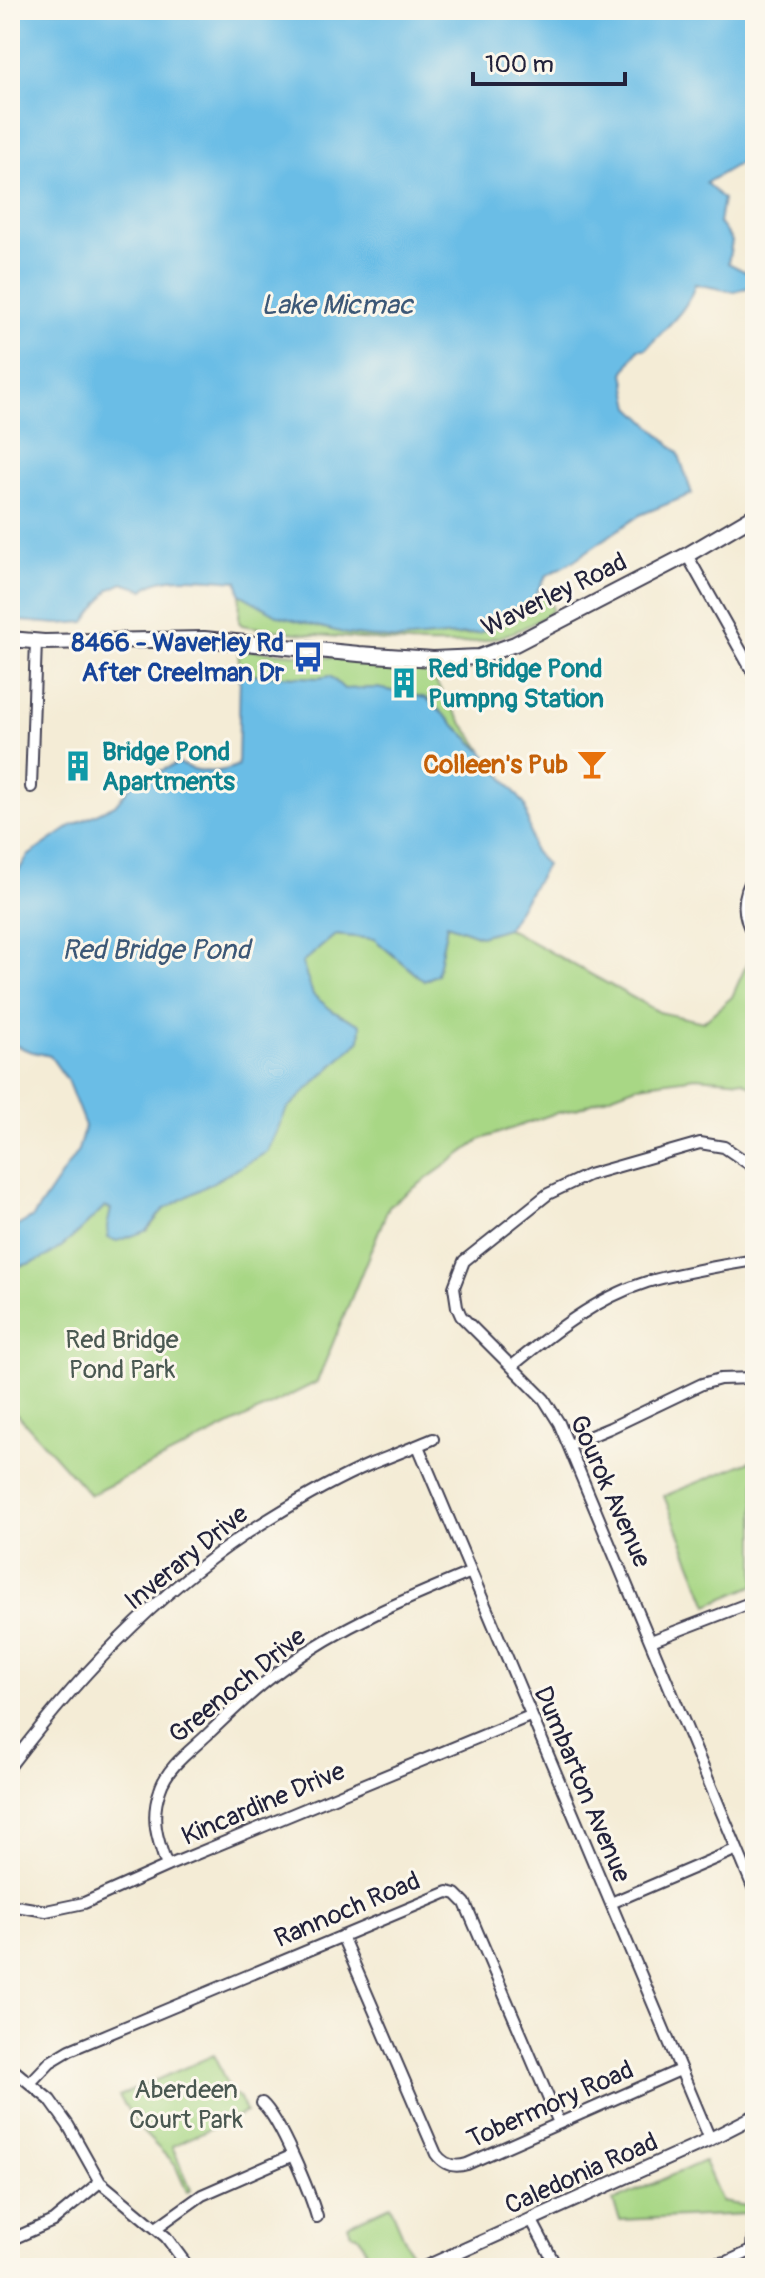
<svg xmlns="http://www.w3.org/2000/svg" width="765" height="2278" viewBox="0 0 765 2278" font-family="Pangolin,sans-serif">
<rect width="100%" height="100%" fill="#fbf7ec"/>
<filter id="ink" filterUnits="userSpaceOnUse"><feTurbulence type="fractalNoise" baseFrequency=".0125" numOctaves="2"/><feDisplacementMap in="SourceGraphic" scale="16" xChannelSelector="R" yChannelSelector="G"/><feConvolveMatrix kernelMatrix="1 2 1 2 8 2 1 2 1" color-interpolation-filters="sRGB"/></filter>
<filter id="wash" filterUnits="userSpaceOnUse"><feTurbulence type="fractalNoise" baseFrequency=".006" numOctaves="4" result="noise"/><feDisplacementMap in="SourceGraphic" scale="32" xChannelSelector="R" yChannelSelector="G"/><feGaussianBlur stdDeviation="1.8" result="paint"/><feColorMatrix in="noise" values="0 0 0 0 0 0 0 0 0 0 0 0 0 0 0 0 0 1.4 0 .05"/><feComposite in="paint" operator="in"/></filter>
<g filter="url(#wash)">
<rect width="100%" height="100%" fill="#f4ecd6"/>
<!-- green -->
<path fill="#a8d785" stroke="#657c60" stroke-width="2" d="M240,594C303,630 368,643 440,636C452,635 465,636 477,633C498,628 515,608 536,602L543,595L552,606V611C489,657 424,644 351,638C315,635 278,632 242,625L239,622Z
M238,649L424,666C438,684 448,702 461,721C468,732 477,740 483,752L426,698L377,688L344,689L330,676L319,678L240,674Z
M447,924L480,936L507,928L659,1012L703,1022L732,997L748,961L755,965V1089L743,1081L696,1077L639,1085L576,1109L553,1114L482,1139L389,1206L317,1382L90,1495L18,1415L10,1411L11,1266C46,1268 81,1230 104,1207L111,1208L110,1216L147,1231L163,1210L267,1152L287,1109L360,1040L361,1025L334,1012L313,995L302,963L335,935L374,939L424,981L437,974Z
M755,1459V1585L708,1605L664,1496Z
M214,2055L230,2092L239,2097L246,2112L172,2146L191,2190L187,2192L175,2165L141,2130L119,2096Z
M704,2161L722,2202L747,2206L746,2214L620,2220L613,2201Z
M390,2205L411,2254L383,2268H373L359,2236L351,2232L348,2225Z"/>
<!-- water -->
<path fill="#6bbde6" stroke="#467090" stroke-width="2" d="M10,10H755V154L706,183L723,199L719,223L732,241L728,263L746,272L755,285L735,292L695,284C687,313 665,327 646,349H638L624,373L631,407L678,452L692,494L640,515L573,561L546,576L531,603L479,633L400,640L347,634L279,616L240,594L238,581C213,580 161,571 144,590L123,583L110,589L85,622L58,624L10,620Z
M240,674L319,678L330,676L344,689L377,688L426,698L483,752L525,805L533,850L546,865L507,928L480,936L447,924L437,974L424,981L374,939L335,935L302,963L313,995L334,1012L361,1025L360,1040L287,1109L267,1152L163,1210L146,1231L117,1241L108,1238L107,1227L111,1209L104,1207C79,1232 47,1268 10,1266V1230L33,1217L78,1150L85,1126L67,1080L50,1056L29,1051L10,1043V884L28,856L71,826L115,805L133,783L178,763C198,773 218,775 238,765Z"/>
</g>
<g filter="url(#ink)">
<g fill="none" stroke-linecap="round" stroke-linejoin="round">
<!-- minor casing -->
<g stroke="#424052" stroke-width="14">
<path id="minor" d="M687,555L755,676
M31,787L36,641
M755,874C741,896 741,915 755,938
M755,1168L724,1147L700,1143L588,1175L548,1194L464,1261L454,1287L457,1307L461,1316L544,1399L559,1423L755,1892
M512,1366C552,1333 596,1298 647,1282C682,1272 719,1266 755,1260
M569,1445L610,1428L702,1384L720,1379L755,1378
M418,1446L710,2139
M651,1641L755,1601
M10,1766C81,1672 168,1581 269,1519C301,1499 336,1479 371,1464C391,1456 412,1448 433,1439
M167,1866C157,1839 150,1818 160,1790C167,1767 190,1751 207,1735C232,1711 257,1687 285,1667C341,1626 406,1599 469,1573
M611,1903L737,1849
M10,1905L46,1911L84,1903L167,1866L530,1716
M342,1936L436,2154C444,2165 454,2168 467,2164L680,2070
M10,2067L50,2100L68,2125L100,2182L166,2237L189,2268
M31,2082L50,2062L70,2050L448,1892L456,1894L465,1903L559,2123
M262,2103C280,2119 310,2193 317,2217
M531,2219L557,2268
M156,2228L202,2195L291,2156
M10,2240L53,2221L100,2182
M752,2250L755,2205
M683,2268L727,2262L755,2249"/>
</g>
<!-- tertiary casing -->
<g stroke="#424052" stroke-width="16">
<path id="tertiary" d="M424,2268L710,2139L755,2116"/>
</g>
<!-- secondary casing -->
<g stroke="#424052" stroke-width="18">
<path id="secondary" d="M10,639L44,642L204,639L359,654L433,659L479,657L515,644L687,555L755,515"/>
</g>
<!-- minor -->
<use href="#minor" stroke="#fff" stroke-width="10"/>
<!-- tertiary -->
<use href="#tertiary" stroke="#fff" stroke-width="12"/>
<!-- secondary -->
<use href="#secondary" stroke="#fff" stroke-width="14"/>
</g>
</g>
<!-- icons -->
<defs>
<g id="bus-bare" transform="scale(2.4)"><path d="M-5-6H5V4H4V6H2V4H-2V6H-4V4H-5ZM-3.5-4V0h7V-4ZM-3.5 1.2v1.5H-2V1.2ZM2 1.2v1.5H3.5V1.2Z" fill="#1a4fb4" stroke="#fbf7ec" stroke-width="2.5" paint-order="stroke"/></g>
<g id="building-bare" transform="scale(2.4)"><path d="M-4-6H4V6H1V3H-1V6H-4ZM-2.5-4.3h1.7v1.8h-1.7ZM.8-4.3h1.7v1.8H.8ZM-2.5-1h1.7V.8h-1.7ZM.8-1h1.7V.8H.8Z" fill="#0f9aa8" stroke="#fbf7ec" stroke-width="2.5" paint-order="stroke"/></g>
<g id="bar-bare" transform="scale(2.4)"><path d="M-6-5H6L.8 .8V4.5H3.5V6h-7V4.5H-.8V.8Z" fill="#e8710a" stroke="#fbf7ec" stroke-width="2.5" paint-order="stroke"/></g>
</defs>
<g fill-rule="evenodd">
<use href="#bus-bare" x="308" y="657"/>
<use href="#building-bare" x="404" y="683"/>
<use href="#bar-bare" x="592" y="764"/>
<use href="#building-bare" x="78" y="766"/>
</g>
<g text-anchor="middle" stroke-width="6" stroke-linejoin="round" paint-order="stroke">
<!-- street labels -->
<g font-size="26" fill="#22223b" stroke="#fbf7ec">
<text transform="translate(554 594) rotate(-26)" y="9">Waverley Road</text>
<text transform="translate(611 1491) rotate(66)" y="9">Gourok Avenue</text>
<text transform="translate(186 1557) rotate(-39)" y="9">Inverary Drive</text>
<text transform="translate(237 1685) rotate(-39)" y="9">Greenoch Drive</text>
<text transform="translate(583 1784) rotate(67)" y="9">Dumbarton Avenue</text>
<text transform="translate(263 1803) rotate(-23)" y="9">Kincardine Drive</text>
<text transform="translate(347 1909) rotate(-23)" y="9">Rannoch Road</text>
<text transform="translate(550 2104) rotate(-24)" y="9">Tobermory Road</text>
<text transform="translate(581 2173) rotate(-24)" y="9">Caledonia Road</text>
</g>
<!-- transit labels -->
<g font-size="26" font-weight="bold" fill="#164399" stroke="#fbf7ec" text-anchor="end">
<text x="284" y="651">8466 - Waverley Rd<tspan x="284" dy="30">After Creelman Dr</tspan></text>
</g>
<!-- culture labels -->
<g font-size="26" font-weight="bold" fill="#0d838f" stroke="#fbf7ec" text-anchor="start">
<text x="428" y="677">Red Bridge Pond<tspan x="428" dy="30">Pumpng Station</tspan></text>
<text x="102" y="760">Bridge Pond<tspan x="102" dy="30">Apartments</tspan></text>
</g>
<!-- food labels -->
<g font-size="26" font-weight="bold" fill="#c56008" stroke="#fbf7ec" text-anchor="end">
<text x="568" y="773">Colleen's Pub</text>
</g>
<!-- park labels -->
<g font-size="26" fill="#4a5851" stroke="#fbf7ec">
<text x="122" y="1348">Red Bridge<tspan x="122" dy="30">Pond Park</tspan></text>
<text x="186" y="2098">Aberdeen<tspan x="186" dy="30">Court Park</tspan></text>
</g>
<!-- water labels -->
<g font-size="28" font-style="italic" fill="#3c5877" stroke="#fbf7ec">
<text x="337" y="314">Lake Micmac</text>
<text x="156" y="959">Red Bridge Pond</text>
</g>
</g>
<!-- margin -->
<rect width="765" height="2278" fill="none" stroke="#fbf7ec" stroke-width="40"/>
<!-- scale -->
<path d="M473 72v12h152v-12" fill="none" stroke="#22223b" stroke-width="4"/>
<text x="485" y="72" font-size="24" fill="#22223b" stroke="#fbf7ec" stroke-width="6" paint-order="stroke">100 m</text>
</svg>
